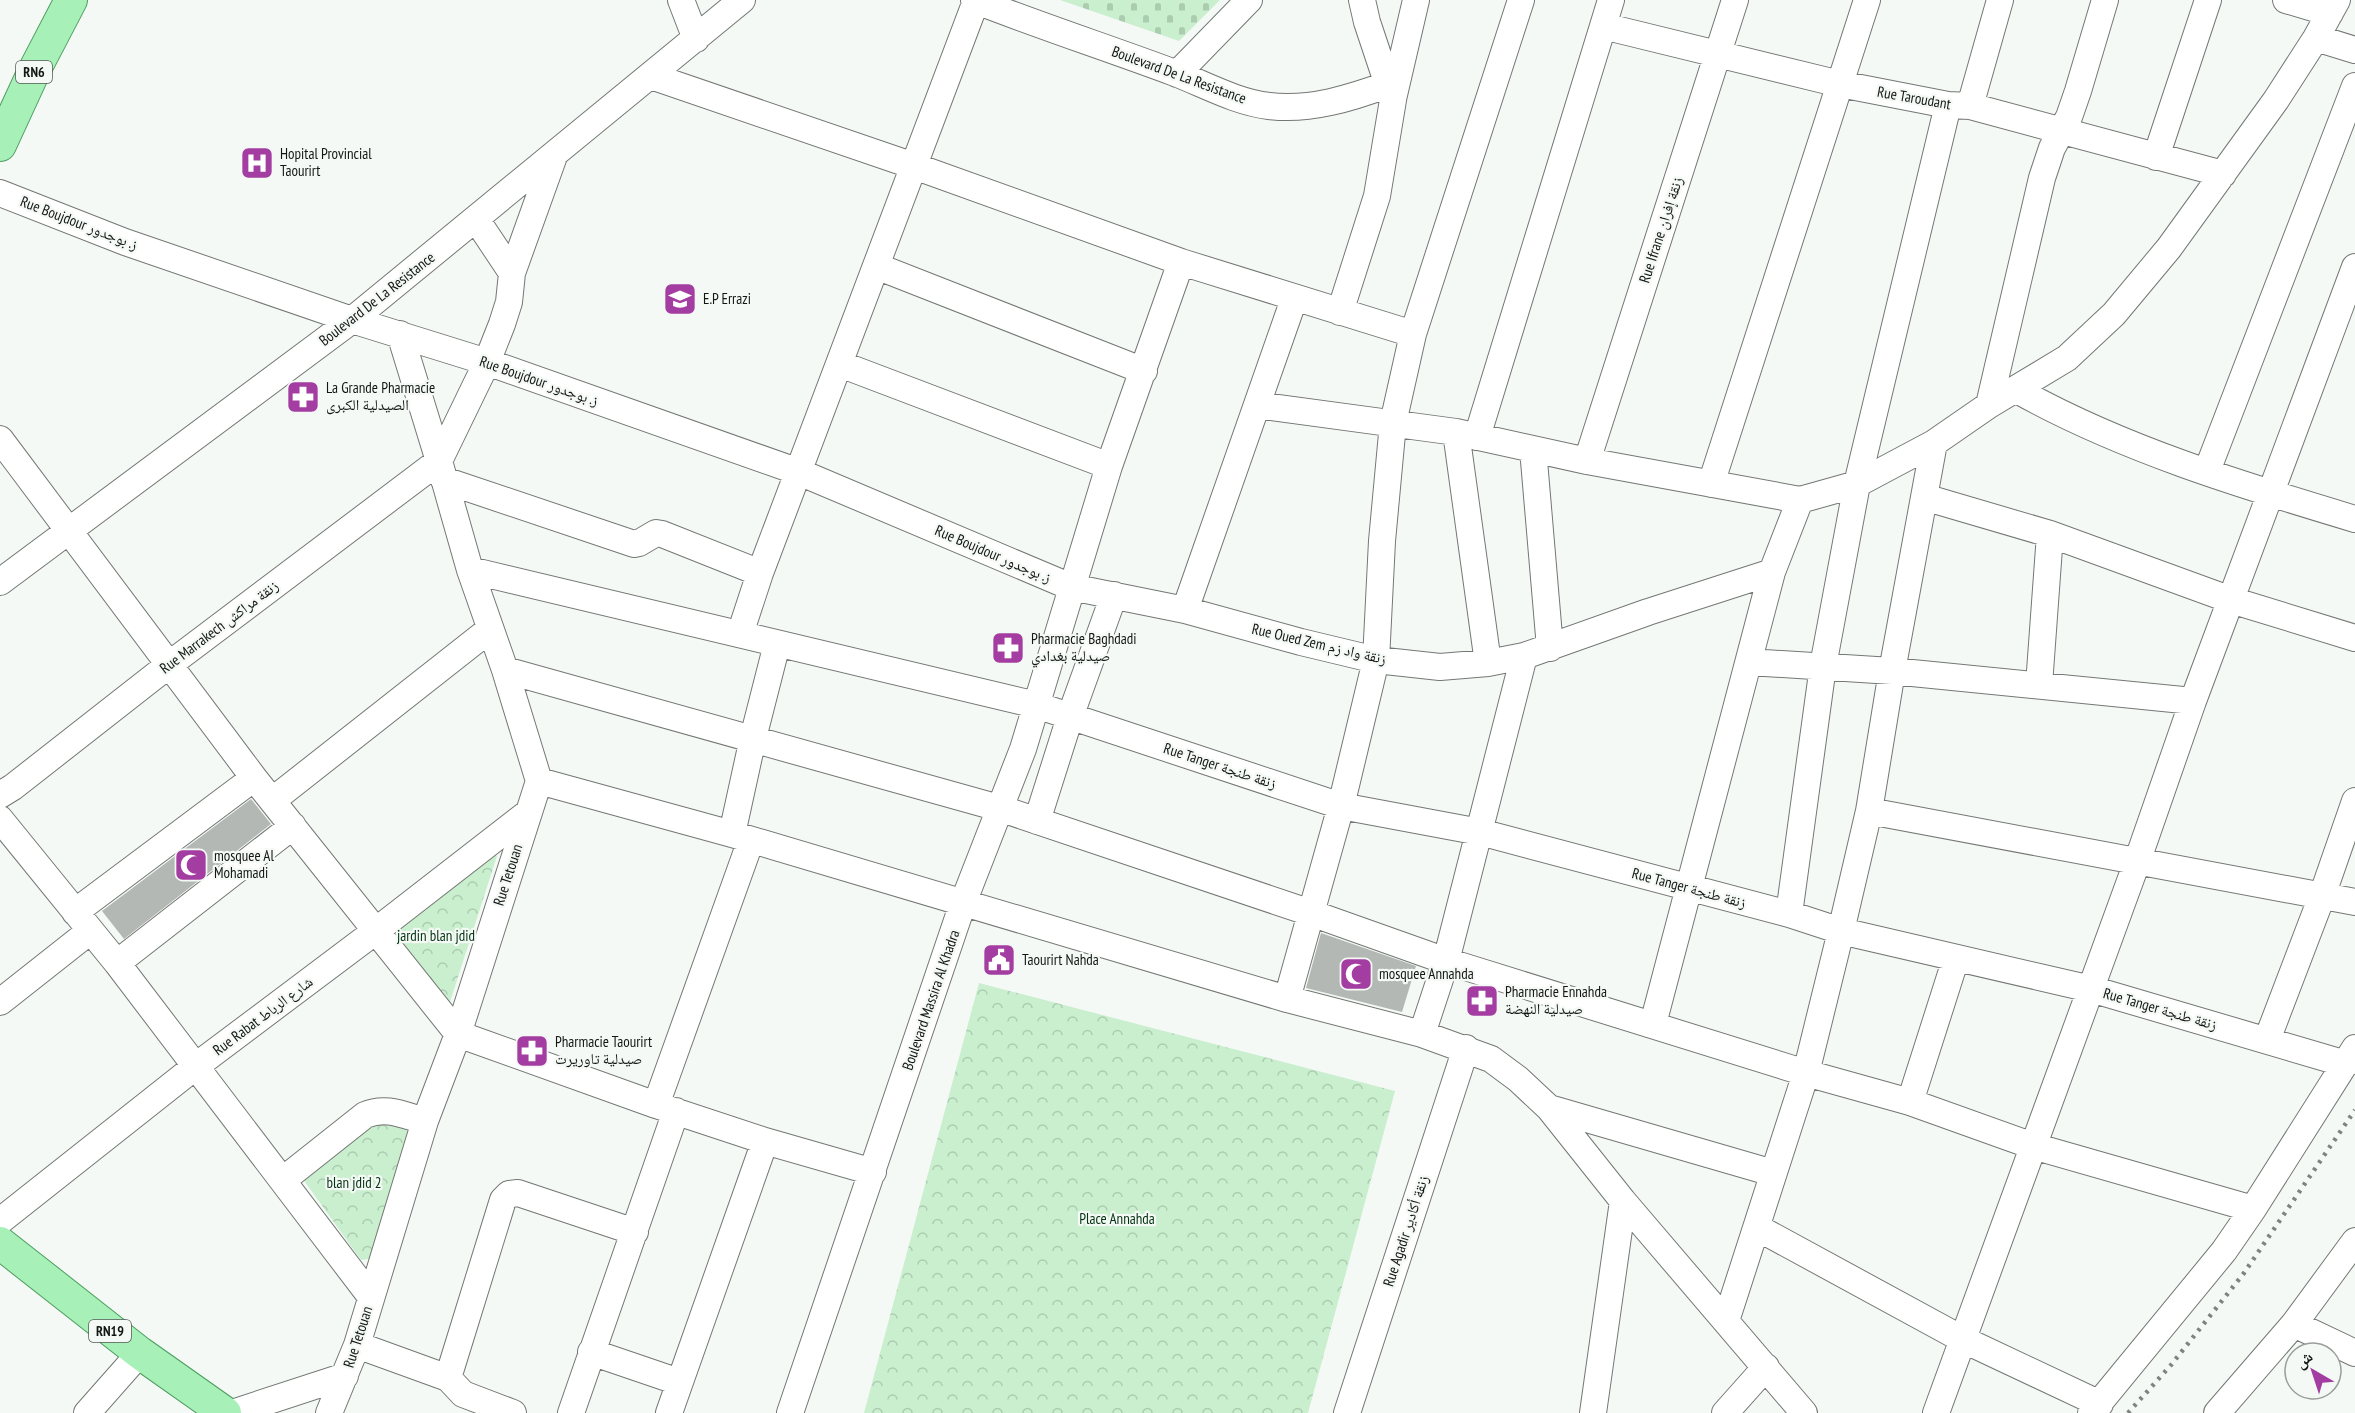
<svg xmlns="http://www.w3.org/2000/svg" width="2355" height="1413" viewBox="0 0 2355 1413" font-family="'PT Sans Narrow','Noto Naskh Arabic',sans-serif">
<defs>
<pattern id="cemetery-stones" width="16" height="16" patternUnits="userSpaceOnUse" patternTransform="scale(1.5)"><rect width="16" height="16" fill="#c9efce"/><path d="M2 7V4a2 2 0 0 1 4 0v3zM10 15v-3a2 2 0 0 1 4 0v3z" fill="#acccb0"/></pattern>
<pattern id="park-crowns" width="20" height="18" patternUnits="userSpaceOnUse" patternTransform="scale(1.5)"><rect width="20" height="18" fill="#c9efce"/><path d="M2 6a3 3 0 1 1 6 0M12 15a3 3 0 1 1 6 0" fill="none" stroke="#acccb0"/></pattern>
</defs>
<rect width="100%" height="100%" fill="#f4f9f5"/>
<!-- cemetery -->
<path fill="url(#cemetery-stones)" d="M1060,0H1220L1179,41Z"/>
<!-- park -->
<path fill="url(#park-crowns)" d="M488,853L497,856L450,1002L446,1001L390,930Z
M979,983L1395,1091L1308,1413H864Z
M377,1113L413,1130L369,1259L361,1260L300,1175Z"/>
<!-- building -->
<path fill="#b3b8b4" d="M251,799L271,824L124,939L102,911Z
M1321,933L1416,966L1402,1012L1306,988Z"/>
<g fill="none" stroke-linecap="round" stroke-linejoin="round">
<!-- minor casing -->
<g stroke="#747874" stroke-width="28">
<path id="minor" d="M681,0L696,39
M974,0C1040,26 1108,48 1175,73C1206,85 1236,102 1269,106C1310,111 1351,98 1389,84
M2286,0L2330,13
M1603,26L1840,84L1948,105L1970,106L2223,174
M2316,38L2355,50
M1177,74L1249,0
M651,76L914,166L1181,262L1413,334
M1393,99L1416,0
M1970,106L2000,0
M2156,157L2208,0
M0,193L125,242L352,320L487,362L799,472L1071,587L1185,610L1301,642L1376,660L1440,667L1488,663L1524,656L1648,612L1772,572
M476,219L512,273
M876,266L1144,371
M1340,312L1377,196L1393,100L1367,22L1362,0
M840,364L1109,466
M2017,390C2120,448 2241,485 2355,519
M1257,405L1456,432L1587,461L1800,500L1857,484L1934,443L1989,405L2067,358L2114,314L2169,248L2276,100L2316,38L2337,0
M1989,405L2042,178L2052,148L2069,117L2078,91L2105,0
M1456,432L1488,663
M1477,437L1611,0
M0,439L254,778L458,1034L656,1105L765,1141L873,1172
M1533,449L1550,648
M1587,461L1735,0
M2207,471L2355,86
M444,480L634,544L639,543L656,533L662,534L760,573
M1711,484L1867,0
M1924,497L2050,534L2231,600L2355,638
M470,570L1036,705L1341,806L1480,832L1789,914L1841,931L2091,989L2346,1064
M0,582L352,320L742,0
M1185,610L1294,299
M740,634L760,573L976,1
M1749,662L1892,671L2193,701
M505,670L999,808L1311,913L1446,961L1806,1073L1910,1102L2033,1146L2253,1209
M2039,685L2050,534
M539,781L732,834L1287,999L1422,1034L1491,1059L1518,1079L1549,1108L1623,1201L1804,1413
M0,795L13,787L170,664L439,461L487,362L502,324L509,302L512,273L554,156
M273,800L489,630
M1869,811L2355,902
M0,819L117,963L371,1297
M1037,821L1070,717L1114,595
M732,834L753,738L777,644
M75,912L254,778
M1789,914L1823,666L1857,484L1948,105
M117,963L293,826
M1287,999L1341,806L1376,660L1382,541L1393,423L1413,334L1521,0
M0,1002L90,931
M1653,1024L1772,572L1800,500
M1422,1034L1446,961L1524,656
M2267,1040L2322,896L2355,801
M1910,1102L1956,958
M656,1105L751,840
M1549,1108L1773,1173
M283,1180L365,1115C386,1106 403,1115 425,1121
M0,1221L196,1066L377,930L529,812
M1758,1228L1962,1339L2100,1404
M1726,1321L1806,1073L1841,931L1869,811L1892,671L1934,443
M2294,1324L2355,1353
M357,1345L448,1378L463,1394L513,1413
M591,1352L679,1382
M448,1378L503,1200L509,1194L518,1193L635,1232
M87,1413L140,1353
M232,1413L345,1376
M329,1413L357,1345L425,1121L458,1034L539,781L505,670L470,570L439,461L400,334
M571,1413L676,1111
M669,1413L765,1141
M790,1413L963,903L1023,749L1109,466L1181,262
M1347,1413L1466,1048
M1593,1413L1623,1201
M1725,1413L1766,1367
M1936,1413L2137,862L2193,701L2355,267
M2091,1413L2224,1251L2253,1209L2355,1048
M2217,1413L2294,1324L2355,1241"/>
</g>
<!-- major casing -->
<g stroke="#4d9d60" stroke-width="34">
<path id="major" d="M0,145L35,69L71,0
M0,1243L140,1353L225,1413"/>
</g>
<!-- minor -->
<use href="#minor" stroke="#fff" stroke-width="26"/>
<!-- major -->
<use href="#major" stroke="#a7f0b8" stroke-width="32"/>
<!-- rail -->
<path stroke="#7f8280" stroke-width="4.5" stroke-dasharray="3 6" stroke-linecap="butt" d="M2128,1413L2171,1365L2244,1273L2355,1110"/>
</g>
<!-- icons -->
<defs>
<g id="hospital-square" transform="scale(1.725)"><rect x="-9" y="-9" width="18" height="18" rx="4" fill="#a43da1" stroke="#f4f9f5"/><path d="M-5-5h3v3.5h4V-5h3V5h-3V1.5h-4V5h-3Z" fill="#fff"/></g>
<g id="school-square" transform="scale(1.725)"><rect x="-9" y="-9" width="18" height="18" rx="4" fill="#a43da1" stroke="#f4f9f5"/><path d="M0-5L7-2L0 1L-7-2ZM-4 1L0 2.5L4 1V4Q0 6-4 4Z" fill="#fff"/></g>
<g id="pharmacy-square" transform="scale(1.725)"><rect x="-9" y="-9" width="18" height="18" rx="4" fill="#a43da1" stroke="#f4f9f5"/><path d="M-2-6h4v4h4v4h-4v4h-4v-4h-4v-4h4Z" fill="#fff"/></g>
<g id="mosque-square" transform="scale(1.725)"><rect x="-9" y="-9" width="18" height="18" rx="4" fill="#a43da1" stroke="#f4f9f5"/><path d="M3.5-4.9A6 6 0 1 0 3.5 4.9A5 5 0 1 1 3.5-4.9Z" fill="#fff"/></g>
<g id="civic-square" transform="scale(1.725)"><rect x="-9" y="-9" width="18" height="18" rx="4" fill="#a43da1" stroke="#f4f9f5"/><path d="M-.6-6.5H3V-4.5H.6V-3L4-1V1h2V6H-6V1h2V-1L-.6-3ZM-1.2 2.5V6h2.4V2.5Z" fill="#fff"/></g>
</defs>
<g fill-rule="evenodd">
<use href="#hospital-square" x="257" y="163"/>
<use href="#school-square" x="680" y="299"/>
<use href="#pharmacy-square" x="303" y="397"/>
<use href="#pharmacy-square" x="1008" y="648"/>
<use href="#mosque-square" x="191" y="865"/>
<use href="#civic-square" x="999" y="960"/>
<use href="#mosque-square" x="1356" y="974"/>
<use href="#pharmacy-square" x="1482" y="1001"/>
<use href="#pharmacy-square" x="532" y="1051"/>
</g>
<g text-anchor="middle" stroke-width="4.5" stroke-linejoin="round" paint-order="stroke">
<!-- shield labels -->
<g fill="#f4f9f5" stroke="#575a58" stroke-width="1.5">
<rect x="16" y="61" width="36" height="22" rx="4.5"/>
<rect x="89" y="1320" width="42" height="22" rx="4.5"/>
</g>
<g font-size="14" font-weight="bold" fill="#141615">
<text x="34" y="77">RN6</text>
<text x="110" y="1336">RN19</text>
</g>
<!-- street labels -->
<g font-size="15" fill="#141615" stroke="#f4f9f5">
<text transform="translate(1179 75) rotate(20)" y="5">Boulevard De La Resistance</text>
<text transform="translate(1914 98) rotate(10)" y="5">Rue Taroudant</text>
<text transform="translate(79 223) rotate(21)" y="5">Rue Boujdour ز. بوجدور</text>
<text transform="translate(1661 230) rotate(-72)" y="5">Rue Ifrane زنقة إفران</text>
<text transform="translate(377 299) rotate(-38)" y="5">Boulevard De La Resistance</text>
<text transform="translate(539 381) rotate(19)" y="5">Rue Boujdour ز. بوجدور</text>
<text transform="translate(993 554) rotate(23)" y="5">Rue Boujdour ز. بوجدور</text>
<text transform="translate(219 627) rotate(-37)" y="5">Rue Marrakech زنقة مراكش</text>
<text transform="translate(1319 644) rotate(13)" y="5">Rue Oued Zem زنقة واد زم</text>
<text transform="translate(1220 766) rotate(18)" y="5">Rue Tanger زنقة طنجة</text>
<text transform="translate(508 875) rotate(-72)" y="5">Rue Tetouan</text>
<text transform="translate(1689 888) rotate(15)" y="5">Rue Tanger زنقة طنجة</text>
<text transform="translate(931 1000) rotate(-71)" y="5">Boulevard Massira Al Khadra</text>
<text transform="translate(2160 1009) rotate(16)" y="5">Rue Tanger زنقة طنجة</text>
<text transform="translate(263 1016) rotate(-37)" y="5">Rue Rabat شارع الرباط</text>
<text transform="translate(1406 1231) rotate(-72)" y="5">Rue Agadir زنقة أكادير</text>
<text transform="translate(358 1337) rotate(-72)" y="5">Rue Tetouan</text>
</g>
<!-- poi labels -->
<g font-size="15" fill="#141615" stroke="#f4f9f5" text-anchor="start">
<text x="280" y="159">Hopital Provincial<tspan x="280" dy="17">Taourirt</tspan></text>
<text x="703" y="304">E.P Errazi</text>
<text x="326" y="393">La Grande Pharmacie<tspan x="326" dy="17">الصيدلية الكبرى</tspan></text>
<text x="1031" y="644">Pharmacie Baghdadi<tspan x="1031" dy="17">صيدلية بغدادي</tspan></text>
<text x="214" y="861">mosquee Al<tspan x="214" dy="17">Mohamadi</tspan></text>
<text x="1022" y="965">Taourirt Nahda</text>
<text x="1379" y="979">mosquee Annahda</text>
<text x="1505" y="997">Pharmacie Ennahda<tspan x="1505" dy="17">صيدلية النهضة</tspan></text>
<text x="555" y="1047">Pharmacie Taourirt<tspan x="555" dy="17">صيدلية تاوريرت</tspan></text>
</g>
<!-- park labels -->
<g font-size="15" fill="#043313" stroke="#f4f9f5">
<text x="436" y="941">jardin blan jdid</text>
<text x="354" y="1188">blan jdid 2</text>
<text x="1117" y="1224">Place Annahda</text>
</g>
</g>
<!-- north arrow -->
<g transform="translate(2313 1371) rotate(321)"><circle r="28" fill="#f4f9f5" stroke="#9a9e9b" stroke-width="1.5"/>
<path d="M0-4.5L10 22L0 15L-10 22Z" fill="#a43da1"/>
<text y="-9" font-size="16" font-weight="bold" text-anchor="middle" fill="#141615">ش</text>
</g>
</svg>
